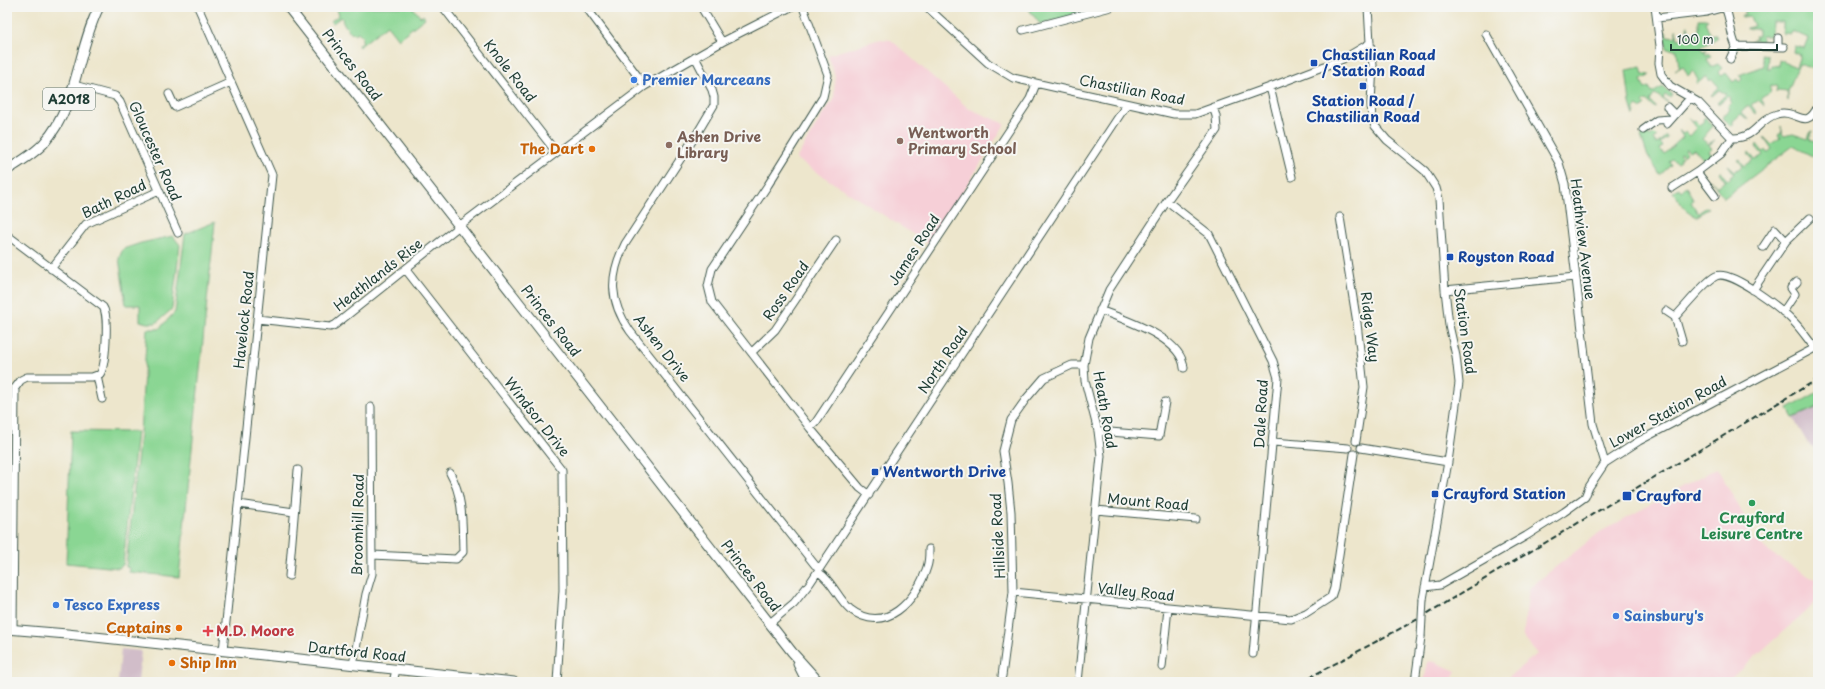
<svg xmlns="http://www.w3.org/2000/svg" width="1825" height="689" viewBox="0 0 1825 689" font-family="'Playpen Sans',sans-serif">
<rect width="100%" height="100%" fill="#f6f6f2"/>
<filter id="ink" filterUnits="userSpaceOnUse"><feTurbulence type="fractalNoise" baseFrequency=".025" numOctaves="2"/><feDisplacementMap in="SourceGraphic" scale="8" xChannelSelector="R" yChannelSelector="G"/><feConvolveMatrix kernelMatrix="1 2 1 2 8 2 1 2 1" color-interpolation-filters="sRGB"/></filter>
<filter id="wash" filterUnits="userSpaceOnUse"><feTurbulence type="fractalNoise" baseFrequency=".012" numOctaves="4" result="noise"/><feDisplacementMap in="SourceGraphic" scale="16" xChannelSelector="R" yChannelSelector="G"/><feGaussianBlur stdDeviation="0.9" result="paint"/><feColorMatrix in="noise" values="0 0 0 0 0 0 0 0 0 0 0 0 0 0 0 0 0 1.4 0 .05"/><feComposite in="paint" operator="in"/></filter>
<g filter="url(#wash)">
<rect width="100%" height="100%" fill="#ede6cc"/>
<!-- built -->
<path fill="#f6cfd7" d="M880,39L891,40L968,108L1005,124L930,245L796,159L826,109L834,100L835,76L828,55Z
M1717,468L1751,528L1750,538L1765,547L1769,552L1815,580V603L1727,682H1512L1508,677L1537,654L1523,637L1529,588L1600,532Z
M1428,661L1435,662L1456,671L1451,682H1424Z"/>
<!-- industrial -->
<path fill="#d1bdc9" d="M1818,407V451L1807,442L1793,418Z
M121,649L141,651L138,682H118Z"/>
<!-- green -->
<path fill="#8ad693" stroke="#548a64" d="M336,7H412L421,17L423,15L425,18L398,39L387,25L359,47L358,45L363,41L361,39L363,37L358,32L355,34L349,31L342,21L343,20L341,17L333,23L331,21L339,15Z
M1027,7H1109L1040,24Z
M1747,7H1750L1751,9C1768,7 1786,5 1804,11L1806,7H1808L1806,11L1809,13L1810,11L1818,15V63L1815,69L1799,64L1788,91V101L1787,91L1778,90L1776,92L1777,86L1771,85L1770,93L1761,98L1765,106L1758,100L1751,105L1757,113L1756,114L1748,105L1742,112L1748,120L1741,114L1733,121V125L1731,126L1722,118L1730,109L1728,106L1731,103L1729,99L1730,98L1728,96L1718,104L1717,103L1726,94L1719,90L1712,96L1711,95L1719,87L1712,79L1710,81L1706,76L1697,84L1696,83L1698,80L1693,71L1688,76L1683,66L1675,71L1679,68L1677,50L1667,49L1664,33L1667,32V36L1676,37V29L1678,39L1683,38V35L1688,34L1687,26H1688L1690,36H1695V32H1699V19H1707L1708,20L1705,22L1711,35L1715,34L1717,38L1701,47L1704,51L1707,49L1705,52L1706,55L1709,53L1711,57L1707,59L1711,67L1718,64L1722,68L1718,72L1722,76L1726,73L1733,82L1737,79L1739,82L1742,79L1739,75L1764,66L1761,54L1768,55L1767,68H1771V65L1779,66V60L1796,67L1800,55L1793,52L1794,46L1804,48L1808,38L1792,31L1790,34L1785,33L1783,34V22H1772L1771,34L1769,36H1762V41H1750L1756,39L1755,36H1758V29H1747V28L1754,26L1750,17L1742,18L1741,16H1745V10L1747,9Z
M1641,67L1643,75L1649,74V76L1641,80L1645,89L1649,87L1652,93L1663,87L1672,94L1670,97L1665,95L1663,98L1670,104L1655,94L1650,101L1656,107L1655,108L1646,100L1643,103L1645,105L1641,109L1638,106L1633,110L1635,112L1634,116L1630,103L1626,70Z
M1705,117L1713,126L1702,139L1708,144L1715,140L1709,145L1712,148L1709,151L1714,156L1706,162L1694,149L1689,151L1686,148L1685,150L1687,152L1683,156L1681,153L1679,154L1682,157L1679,159L1680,161L1677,163L1672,159L1669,162L1671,165L1660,175L1647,154L1641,136L1646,132L1650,137L1654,134L1657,137L1654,140L1657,144L1666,136L1667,138L1660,143L1663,146L1660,149L1664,154L1683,137L1678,129L1683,134L1685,132L1689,136L1696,128L1688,118L1693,122L1695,121L1699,125L1704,121L1703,119Z
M1781,126L1783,136L1793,134L1808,139L1811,131H1812L1810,140L1818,143V151H1816L1814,157L1793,146L1724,198L1710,179L1717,187L1725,181L1719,172L1720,171L1728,181L1731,178L1730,176L1734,173L1728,165L1735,171L1743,166L1738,160L1739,159L1745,166L1753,160L1748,153L1749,152L1755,160L1763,155L1756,147L1757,144L1763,152L1765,150L1767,153L1772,149L1764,137L1771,144L1780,138L1778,135L1782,132Z
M1686,187L1694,200L1691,202L1698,213L1707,207L1709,208L1696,217L1685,209L1673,192L1679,188L1681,191Z
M215,222L179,577L129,572V568L126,567L140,433L147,329H159L175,312L185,234Z
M173,236L180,245L172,309L156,323H147L140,321V305H126L119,258L123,249L141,243Z
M1818,392V407L1793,418L1788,409Z
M71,431L137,432L123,565L119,568L66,563Z"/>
</g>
<g filter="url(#ink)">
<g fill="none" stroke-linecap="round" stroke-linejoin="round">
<!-- minor casing -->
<g stroke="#3e564b" stroke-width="9">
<path id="minor" d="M198,7L272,175L223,651
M443,7L556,152
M586,7L645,86
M701,7L722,42
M803,7L828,75L823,97L768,185L712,269L708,286L712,302L810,428L860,488L869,495
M927,7L988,63L1013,78L1174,114H1195L1270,87L1343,59L1370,43
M1368,7L1370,43L1373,65L1371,103L1372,119L1375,126L1387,140L1425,171L1436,188L1439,199L1445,290L1449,325L1456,356L1459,383L1448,462L1423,599
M1655,7L1660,46L1659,63L1661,74L1670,86L1698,102L1732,138C1756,139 1758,119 1777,114C1797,108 1805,133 1818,106
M1725,7C1731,20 1730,34 1736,46L1730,59
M1657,18L1707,12L1725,7
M1023,30L1111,7
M1486,34L1559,163L1565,184L1593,424L1605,463
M1736,46L1784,47
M1778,46V38
M695,57L712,90L714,97V105L698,132L625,244C609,276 609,301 630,331L815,565L820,568
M74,85L115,96L120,102L178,233
M1270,87L1292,177
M169,94L175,107L231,82
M1667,107L1675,115
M1667,124L1691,97
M1643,130L1657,120L1671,119
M1672,188L1697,172
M1715,196L1697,172L1721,154L1732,138
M1167,201L1209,234L1273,361L1278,378L1253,654
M1340,217L1357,323L1364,387L1356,441
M7,235L103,307C109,315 106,366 100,374L92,377H27L21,380L15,388L13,630
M1763,247L1775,229L1786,241
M51,269L86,224L159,191
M406,270L562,470L563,590L557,682
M1445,290L1575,277
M1753,290L1786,241L1810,218
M1100,310C1124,320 1182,337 1184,368
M1666,311L1675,317
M1783,312L1795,294L1791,288L1797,282
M257,319L330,327L335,325L463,223L645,86L722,42L791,7
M752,352L775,330L836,240
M97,376L102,399
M810,428L816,422L1030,99L1036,84
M1098,431L1159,436L1165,402
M1273,442L1348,448
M1361,448L1448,462
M239,504L294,512
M1096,510L1196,519
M372,555L456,559L463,552C462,524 464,498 450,473
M818,572C832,580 838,599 850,609C885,636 917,600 927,567C929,562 929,555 929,549
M289,576L298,470
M1425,587L1440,585L1526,536L1564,512L1585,497L1589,487L1605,463L1639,441L1815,348C1808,340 1802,330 1794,322C1783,310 1731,269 1716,276C1704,282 1685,307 1675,317L1682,341
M1013,592L1291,619L1306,613L1331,597L1334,588L1354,454
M770,623L794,603L810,583L1127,104
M353,665L366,594L372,574L371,407
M1162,667L1168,608
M1002,676L1013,592L1011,512L1008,483L1003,451L1011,420L1026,399L1044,378L1072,365H1084
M393,682L396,670
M1078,682L1101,456L1098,431L1085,381L1084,365L1089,338L1109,290L1167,201L1217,130L1216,116L1213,107
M1415,682L1421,637"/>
</g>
<!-- major casing -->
<g stroke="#3e564b" stroke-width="11">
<path id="major" d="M288,7L792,652L819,682
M7,170C20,162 34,154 44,143C78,105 77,50 99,7
M7,629L67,634L514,682
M798,664L807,682"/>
</g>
<!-- minor -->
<use href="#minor" stroke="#fff" stroke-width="7"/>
<!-- major -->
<use href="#major" stroke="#fff" stroke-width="9"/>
<!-- rail -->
<path stroke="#1f3d34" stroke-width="2" stroke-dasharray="6 3" stroke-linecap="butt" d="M1301,682L1418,619L1818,379"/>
<!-- minor-bridge casing -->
<g stroke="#3e564b" stroke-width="9" stroke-linecap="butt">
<path id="minor-bridge" d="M1421,637L1423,599"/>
</g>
<!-- minor-bridge -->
<use href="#minor-bridge" stroke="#fff" stroke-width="7"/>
</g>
</g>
<!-- markers -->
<g fill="#1a4fb4" stroke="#f6f6f2" stroke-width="1.5">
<rect x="1310" y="59" width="8" height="8" rx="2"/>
<rect x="1359" y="82" width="8" height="8" rx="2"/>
<rect x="1446" y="253" width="8" height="8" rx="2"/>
<rect x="871" y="468" width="8" height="8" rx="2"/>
<rect x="1431" y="490" width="8" height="8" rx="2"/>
<rect x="1622" y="491" width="10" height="10" rx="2"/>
</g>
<g fill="#3f7fe0" stroke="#f6f6f2" stroke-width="1.5">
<circle cx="634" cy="80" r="4"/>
<circle cx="56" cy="605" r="4"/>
<circle cx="1616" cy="616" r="4"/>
</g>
<g fill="#8d6e63" stroke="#f6f6f2" stroke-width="1.5">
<circle cx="900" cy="141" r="4"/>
<circle cx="669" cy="145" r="4"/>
</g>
<g fill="#e8710a" stroke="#f6f6f2" stroke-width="1.5">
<circle cx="592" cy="149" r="4"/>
<circle cx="179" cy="628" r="4"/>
<circle cx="172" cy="663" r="4"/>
</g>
<circle fill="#2e9e5b" stroke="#f6f6f2" stroke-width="1.5" cx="1752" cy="503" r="4"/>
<path fill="#e0444e" stroke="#f6f6f2" stroke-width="1.5" d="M206 625h4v4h4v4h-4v4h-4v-4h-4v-4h4z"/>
<g text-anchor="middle" stroke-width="4" stroke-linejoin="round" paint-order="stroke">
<!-- shield labels -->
<rect fill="#f6f6f2" stroke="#60746d" stroke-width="1" x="43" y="88" width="52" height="22" rx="3"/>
<g font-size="13" font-weight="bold" fill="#1f3d34">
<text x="69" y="104">A2018</text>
</g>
<!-- transit labels -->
<g font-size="14" font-weight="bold" fill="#164399" stroke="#f6f6f2" text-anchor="start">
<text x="1322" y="60">Chastilian Road<tspan x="1322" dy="16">/ Station Road</tspan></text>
<text x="1363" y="106" text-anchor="middle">Station Road /<tspan x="1363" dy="16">Chastilian Road</tspan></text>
<text x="1458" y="262">Royston Road</text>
<text x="883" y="477">Wentworth Drive</text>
<text x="1443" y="499">Crayford Station</text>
<text x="1636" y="501">Crayford</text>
</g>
<!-- street labels -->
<g font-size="14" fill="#1f3d34" stroke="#f6f6f2">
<text transform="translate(352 65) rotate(52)" y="5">Princes Road</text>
<text transform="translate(510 71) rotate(52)" y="5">Knole Road</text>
<text transform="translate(1132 90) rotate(11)" y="5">Chastilian Road</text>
<text transform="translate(155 151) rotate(66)" y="5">Gloucester Road</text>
<text transform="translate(114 199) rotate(-26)" y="5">Bath Road</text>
<text transform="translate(1583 239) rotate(83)" y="5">Heathview Avenue</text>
<text transform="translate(914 250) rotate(-57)" y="5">James Road</text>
<text transform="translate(378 275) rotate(-38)" y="5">Heathlands Rise</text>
<text transform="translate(786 291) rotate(-55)" y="5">Ross Road</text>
<text transform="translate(244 320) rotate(-84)" y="5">Havelock Road</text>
<text transform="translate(551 321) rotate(52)" y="5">Princes Road</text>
<text transform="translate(1370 327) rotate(83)" y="5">Ridge Way</text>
<text transform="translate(1465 331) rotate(82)" y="5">Station Road</text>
<text transform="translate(662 348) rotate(52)" y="5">Ashen Drive</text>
<text transform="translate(943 360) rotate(-56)" y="5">North Road</text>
<text transform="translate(1105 410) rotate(80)" y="5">Heath Road</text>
<text transform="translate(1668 412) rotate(-29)" y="5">Lower Station Road</text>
<text transform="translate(1261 414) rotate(-87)" y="5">Dale Road</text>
<text transform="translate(537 417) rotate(52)" y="5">Windsor Drive</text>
<text transform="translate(1148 502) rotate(5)" y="5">Mount Road</text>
<text transform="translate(358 525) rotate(-89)" y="5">Broomhill Road</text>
<text transform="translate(998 536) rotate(-93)" y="5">Hillside Road</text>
<text transform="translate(751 576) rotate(52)" y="5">Princes Road</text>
<text transform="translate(1136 592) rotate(6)" y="5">Valley Road</text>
<text transform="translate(357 652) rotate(6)" y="5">Dartford Road</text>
</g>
<!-- shop labels -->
<g font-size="14" font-weight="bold" fill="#366cbe" stroke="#f6f6f2" text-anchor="start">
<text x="642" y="85">Premier Marceans</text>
<text x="64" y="610">Tesco Express</text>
<text x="1624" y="621">Sainsbury's</text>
</g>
<!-- education labels -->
<g font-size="14" font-weight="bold" fill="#785e54" stroke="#f6f6f2" text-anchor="start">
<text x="908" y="138">Wentworth<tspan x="908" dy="16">Primary School</tspan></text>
<text x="677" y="142">Ashen Drive<tspan x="677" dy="16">Library</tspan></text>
</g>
<!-- food labels -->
<g font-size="14" font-weight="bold" fill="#c56008" stroke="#f6f6f2" text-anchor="end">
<text x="584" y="154">The Dart</text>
<text x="171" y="633">Captains</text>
<text x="180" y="668" text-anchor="start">Ship Inn</text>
</g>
<!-- leisure labels -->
<g font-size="14" font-weight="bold" fill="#27864d" stroke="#f6f6f2">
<text x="1752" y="523">Crayford<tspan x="1752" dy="16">Leisure Centre</tspan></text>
</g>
<!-- health labels -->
<g font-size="14" font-weight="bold" fill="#be3a42" stroke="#f6f6f2" text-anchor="start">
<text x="216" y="636">M.D. Moore</text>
</g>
</g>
<!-- margin -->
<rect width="1825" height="689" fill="none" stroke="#f6f6f2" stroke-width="24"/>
<!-- scale -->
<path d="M1671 44v6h106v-6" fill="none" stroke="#1f3d34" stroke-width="2"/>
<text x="1677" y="44" font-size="12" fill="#1f3d34" stroke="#f6f6f2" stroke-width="3" paint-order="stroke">100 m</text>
</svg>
